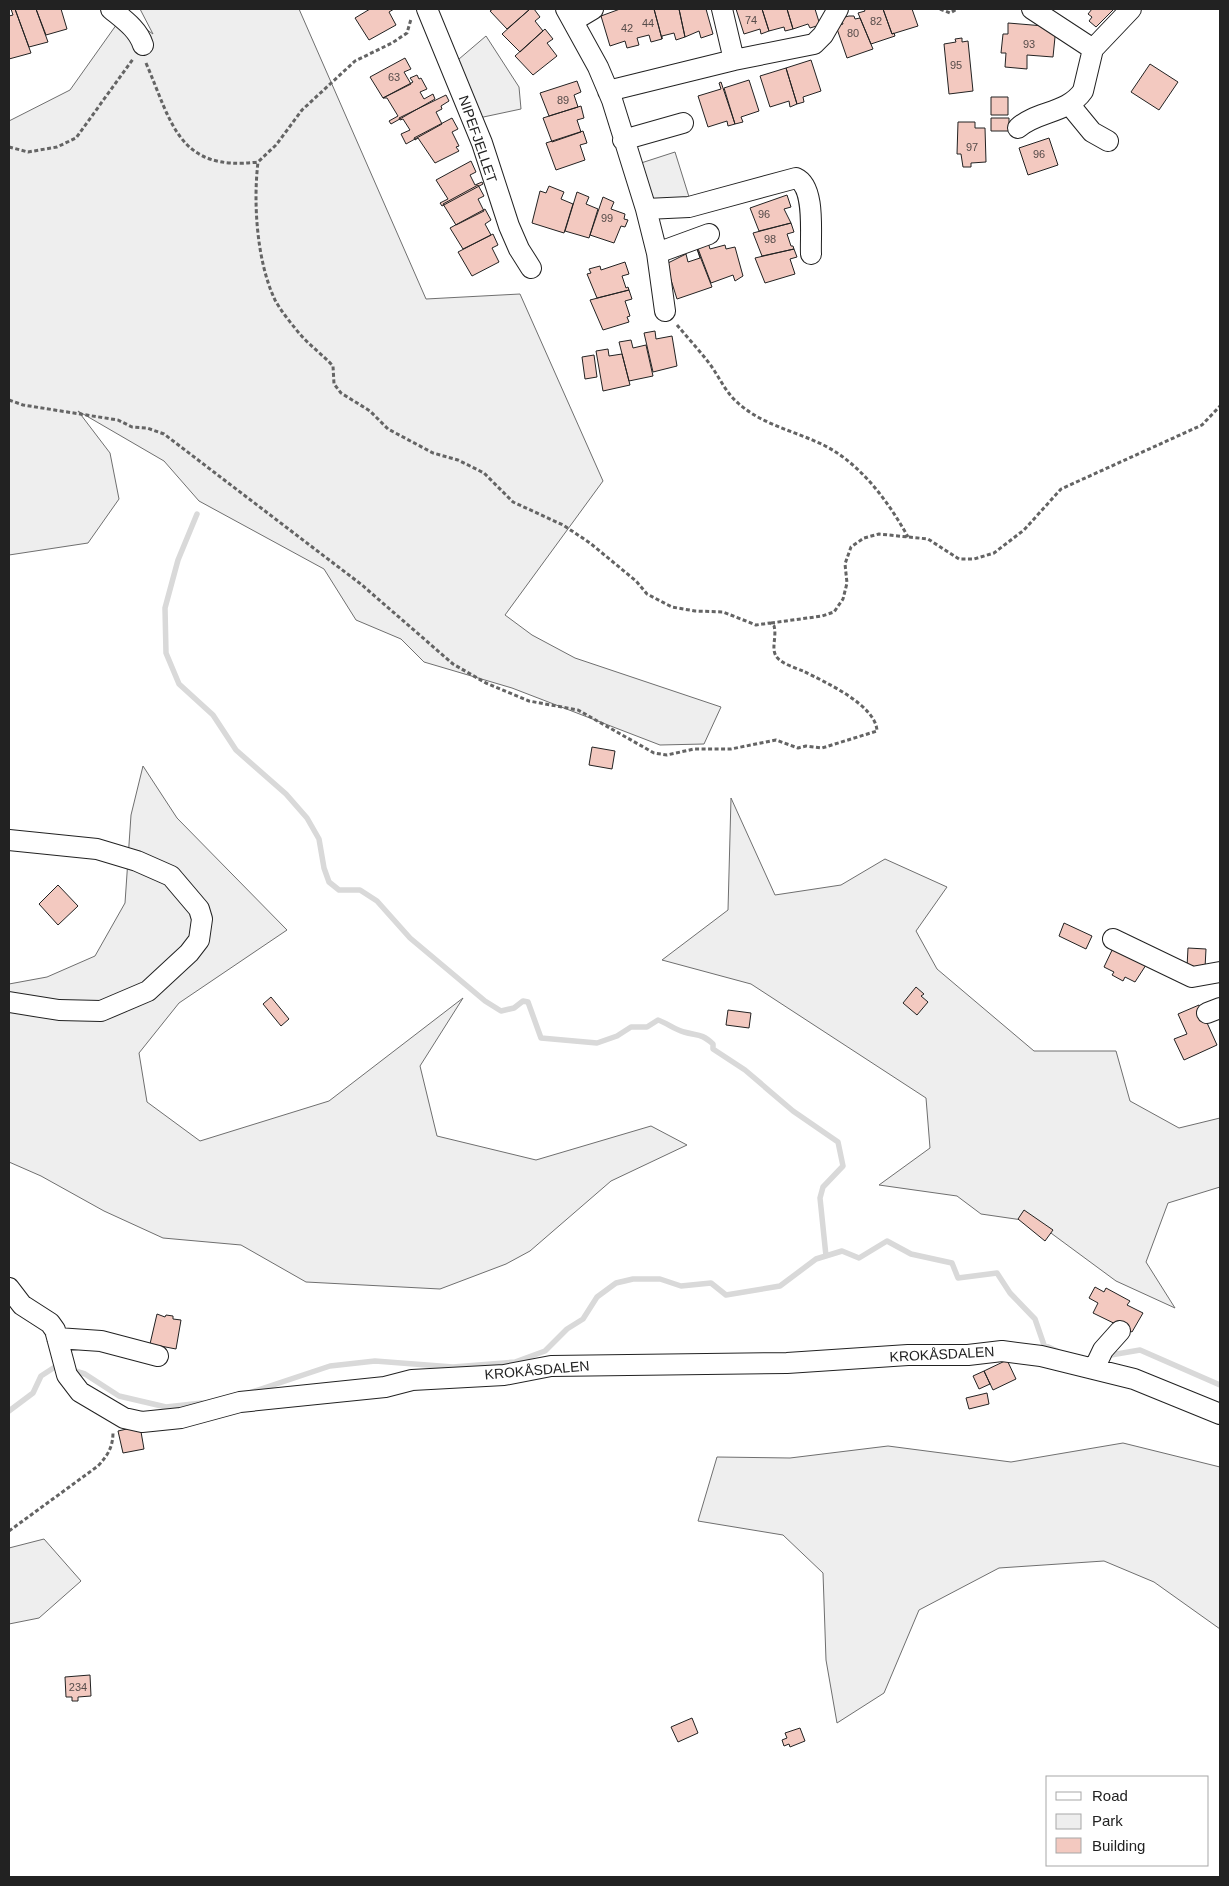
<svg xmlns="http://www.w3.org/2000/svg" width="1229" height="1886" viewBox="0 0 1229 1886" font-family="Arial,sans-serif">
<rect width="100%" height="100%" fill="#fff"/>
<!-- green -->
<path fill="#eee" stroke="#6f6f6f" d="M140,9H299L426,299L520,294L603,481L505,615L532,635L575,658L721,707L704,744L660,745L512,688L424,662L401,639L356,620L324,569L199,501L164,461L78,411L110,453L119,499L88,543L9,555V121L70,90L124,14L153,34Z
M486,36L519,87L521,109L474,119L452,65Z
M675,152L690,200L673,204L648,197L638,164Z
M143,766L177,818L287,930L179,1003L139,1053L147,1102L200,1141L329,1101L463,998L420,1066L437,1136L536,1160L651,1126L687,1145L611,1181L530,1251L506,1264L440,1289L306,1282L241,1245L163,1238L104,1211L41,1176L9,1162V984L47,977L95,956L125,903L131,815Z
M731,798L775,895L841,885L885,859L947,887L916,931L937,969L1034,1051H1116L1130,1101L1179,1128L1220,1118V1187L1168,1203L1146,1262L1175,1308L1116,1281L1036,1222L981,1214L957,1196L879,1185L930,1148L926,1098L751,984L662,960L728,910Z
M1123,1443L1220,1467V1629L1154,1582L1104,1561L999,1568L919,1610L884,1693L837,1723L826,1660L823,1573L783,1535L698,1521L717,1457L790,1458L888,1446L1011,1462Z
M44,1539L81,1581L39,1618L9,1624V1548Z"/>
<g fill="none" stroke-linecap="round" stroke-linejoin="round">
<!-- stream -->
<path stroke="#d9d9d9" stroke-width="5.5" d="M197,514L178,560L165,608L166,653L179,684L213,715L236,750L286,794L307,818L319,839L324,868L329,882L339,890H360L377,901L410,938L485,1001L501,1011L514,1008L523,1001L528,1002L541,1038L597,1043L617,1036L631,1027H647L658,1020C667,1023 675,1030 684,1032C698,1036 701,1033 713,1044V1049L745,1070L793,1111L838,1142L843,1166L823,1187L820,1198L826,1256
M1105,1356L1140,1350L1220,1385
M72,1370L85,1374L119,1396L166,1407L202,1403
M249,1393L330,1366L375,1361L453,1367L515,1362L545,1351L567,1329L583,1319L597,1297L616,1283L633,1279H660L681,1286L711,1283L726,1295L780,1286L816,1259L842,1251L859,1258L887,1241L911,1254L952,1263L958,1278L997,1273L1010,1293L1035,1319L1044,1345L1057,1351
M9,1411L33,1393L41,1376L58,1365L61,1366"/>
</g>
<!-- building -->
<path fill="#f3c9c0" stroke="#222" d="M11,9H15L31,53L9,59V16L13,15Z
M15,9H36L48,42L29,47Z
M36,9H61L67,29L46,35Z
M370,9H394L389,12L396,25L369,40L355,18Z
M493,9H530L507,29L490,11Z
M530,9H534L540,17L535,21L543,31L520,52L502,34Z
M654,9H679L685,37L676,40L674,33L662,36V39Z
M654,9L662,39L651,42L649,35L637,38L639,45L627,48L625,41L610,46L601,16L620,9Z
M679,9H706L713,34L701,38L699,31L685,37Z
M736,9H762L769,31L761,34L760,29L744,34Z
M762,9H787L793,29L785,31L784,27L769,31Z
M787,9H815L820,25L810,28L808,24L793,29Z
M864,9H883L892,34L894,33L895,36L871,44L858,13L865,11Z
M883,9H912L918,26L892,34Z
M1092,9H1114L1096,27L1089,21L1092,17L1088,14Z
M849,16H854L855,19L860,18L873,49L847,58L836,26L843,24L841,18Z
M1008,23L1056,27L1053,57L1027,55V69L1005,67L1006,53H1001L1003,34H1008Z
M545,29L553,39L547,43L557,56L533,75L515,56Z
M962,38V42L968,41L973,91L949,94L944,44L956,42L955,39Z
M405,58L411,69L404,72L411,84L383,98L370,77Z
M811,60L821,91L803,97L804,102L797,104L786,68Z
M1150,64L1178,82L1159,110L1131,92Z
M786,68L797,104L790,107L789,101L770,107L760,76Z
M417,75L419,79L421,78L427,89L420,92L424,99L433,94L435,99L391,124L389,121L398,116L387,98H383L413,82L410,78Z
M749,80L759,111L741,117L743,122L735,124L724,88Z
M577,81L581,92L574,95L578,107L549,116L540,93Z
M721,82L735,124L728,126L727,121L708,127L698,96L721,89L719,83Z
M446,95L449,101L441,106L442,109L436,112L442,124L406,144L401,134L410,130L403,119L400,120L399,118Z
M991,97H1008V115H991Z
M581,106L584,118L577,120L581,132L552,142L543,118Z
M452,118L458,129L452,132L459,146L456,147L459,151L435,163L418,138L415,140L414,138Z
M991,118H1009V131H991Z
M958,122H975V128H985L986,162L971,163V167H963L961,154H957Z
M583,131L587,143L580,145L585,160L556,170L546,143Z
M1049,138L1058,165L1028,175L1019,148Z
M471,161L476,172L470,175L475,185L482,182L483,184L442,206L440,203L448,199L436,180Z
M478,185L484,196L478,199L484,211L456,225L443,204Z
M549,186L564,192L561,199L573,204L564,233L532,223L540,191L546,193Z
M577,192L589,197L586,204L598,209L589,238L565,231Z
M787,195L791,207L784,209L791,223L759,231L750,208Z
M603,197L614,202L611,209L625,214L624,219L628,220L625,227L621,226L614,243L590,235Z
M485,209L491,220L485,224L491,235L463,249L450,228Z
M791,223L794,232L787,234L791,246H793L794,249L762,256L753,233Z
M493,234L498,245L492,248L499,262L472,276L458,252Z
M708,242L710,249L725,245L726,249L735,247L743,276L735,281L733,275L711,283L697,246Z
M696,246L712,287L677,299L666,264L686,254L688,262L700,258Z
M794,249L797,257L790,259L795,274L765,283L755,258Z
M625,262L629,274L622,276L626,288L628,287L629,290L597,298L587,274L591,273L589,269L600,266L601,270Z
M629,290L632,299L625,301L630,316L627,317L629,322L603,330L590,300Z
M655,331L656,339L672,336L677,366L653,372L644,333Z
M631,340L633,348L646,345L653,376L629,381L619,342Z
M608,349L609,356L622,354L630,385L603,391L596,351Z
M594,355L597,377L585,379L582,357Z
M592,747L615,751L612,769L589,765Z
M58,885L78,906L58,925L39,904Z
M1064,923L1092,936L1086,949L1059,936Z
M1114,946L1146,965L1135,982L1125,977L1123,981L1112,975L1114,972L1104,967Z
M1188,948L1206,949L1205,968L1187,967Z
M916,987L924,994L921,996L928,1002L917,1015L903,1003Z
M271,997L289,1019L281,1026L263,1004Z
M1199,1005L1217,1045L1184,1060L1174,1039L1187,1034L1178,1014Z
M728,1010L751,1013L749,1028L726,1025Z
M1024,1210L1053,1230L1045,1241L1018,1219Z
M1095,1287L1104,1292L1106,1288L1130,1301L1127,1305L1143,1313L1132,1332L1093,1313L1098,1303L1089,1298Z
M157,1314L165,1317L166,1315L173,1316V1319L181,1320L176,1349L150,1344Z
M1007,1360L1016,1379L993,1390L984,1371Z
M984,1371L990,1384L979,1389L973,1376Z
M987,1393L989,1404L969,1409L966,1398Z
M140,1426L144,1449L123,1453L118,1431Z
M90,1675L91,1696L78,1697V1701H72V1697H66L65,1677Z
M692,1718L698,1733L678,1742L671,1727Z
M800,1728L805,1741L790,1747L789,1744L784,1746L782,1740L787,1738L785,1733Z"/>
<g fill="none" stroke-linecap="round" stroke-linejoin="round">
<!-- minor casing -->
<g stroke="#222" stroke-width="22">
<path id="minor" d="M111,9C123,19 138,29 143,45
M427,9L482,143L509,226L519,249L531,268
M566,9L598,67L612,100L646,209L657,253L665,311
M722,9L734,60
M1032,9L1093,49
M573,21L593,9
M608,91L734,60L814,44L823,35L838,9
M1069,104L1092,132L1108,141
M1018,128C1036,111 1067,114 1083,91L1093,49L1131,9
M623,140L683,123
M646,209L689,207L796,178C816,187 810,235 811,254
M657,253L709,234
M9,840L97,849L137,861L171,876L199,909L202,919L199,940L189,953L148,991L101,1011L59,1010L9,1002
M1113,939L1192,977L1220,972
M1207,1013L1220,1008
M9,1288L22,1305L50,1323L55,1330L67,1375L80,1392L124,1418L142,1422L181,1418L240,1402L385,1387L412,1380L504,1375L551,1366L787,1363L908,1355H968L1002,1351L1041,1356L1134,1379L1220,1414
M57,1338L101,1341L158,1356
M1094,1369L1103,1350L1120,1331"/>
</g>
<!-- path -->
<path stroke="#646464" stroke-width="3" stroke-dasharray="4 2.5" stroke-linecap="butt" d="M940,9L950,13L957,9
M146,63C172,123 178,172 258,162L276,145L302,110L355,61L392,43L407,33L411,19
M9,147L28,152L57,147L76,138L133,59
M677,325C687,337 699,350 709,363C719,376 725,392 738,403C760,423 790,430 817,442C857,459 887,499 908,537
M9,400L23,405L118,420L132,427L147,428L164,434L362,585L453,664L486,683L529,701L578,710L654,753L667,755L694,749H731L776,740L798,748L806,746L822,748L877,731C876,705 825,682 803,671C795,668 780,663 776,656C771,648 777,636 774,626L770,623L756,625L723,612L695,611L672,607L647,594L636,581L590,543L563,525L513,502L484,473L458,460L433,453L388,429L370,411L341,393L334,384L333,366C321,353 306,343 295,328C288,320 280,309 275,300C257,262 253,204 258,162
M771,623L822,616L834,612L843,599L847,583L845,564L851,547L864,538L879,534L928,539L959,559H974L994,553L1024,530L1061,489L1202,425L1220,406
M9,1531L98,1466C108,1455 113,1447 113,1432"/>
<!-- minor -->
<use href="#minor" stroke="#fff" stroke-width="20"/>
</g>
<g text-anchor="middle" stroke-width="4" stroke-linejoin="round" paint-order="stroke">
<!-- number labels -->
<g font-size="11" fill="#564c4a">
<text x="751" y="24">74</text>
<text x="876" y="25">82</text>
<text x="648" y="27">44</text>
<text x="627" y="32">42</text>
<text x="853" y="37">80</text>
<text x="1029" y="48">93</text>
<text x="956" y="69">95</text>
<text x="394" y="81">63</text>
<text x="563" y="104">89</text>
<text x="972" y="151">97</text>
<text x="1039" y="158">96</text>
<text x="764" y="218">96</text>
<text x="607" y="222">99</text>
<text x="770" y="243">98</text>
<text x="78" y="1691">234</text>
</g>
<!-- street labels -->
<g font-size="14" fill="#222" stroke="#fff">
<text transform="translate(478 139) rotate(71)" y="5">NIPEFJELLET</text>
<text transform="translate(942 1354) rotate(-3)" y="5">KROKÅSDALEN</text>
<text transform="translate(537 1370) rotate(-5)" y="5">KROKÅSDALEN</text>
</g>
</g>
<!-- border -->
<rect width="1229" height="1886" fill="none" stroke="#222222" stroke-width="20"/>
<!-- legend -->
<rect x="1046" y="1776" width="162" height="90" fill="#ffffff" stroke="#a7a7a7"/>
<rect x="1056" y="1792" width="25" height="8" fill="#ffffff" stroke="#a7a7a7"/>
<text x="1092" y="1801" font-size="15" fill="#222222">Road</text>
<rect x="1056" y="1814" width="25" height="15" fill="#eeeeee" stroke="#a7a7a7"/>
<text x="1092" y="1826" font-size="15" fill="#222222">Park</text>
<rect x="1056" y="1838" width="25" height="15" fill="#f3c9c0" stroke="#a7a7a7"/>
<text x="1092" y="1851" font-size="15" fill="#222222">Building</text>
</svg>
